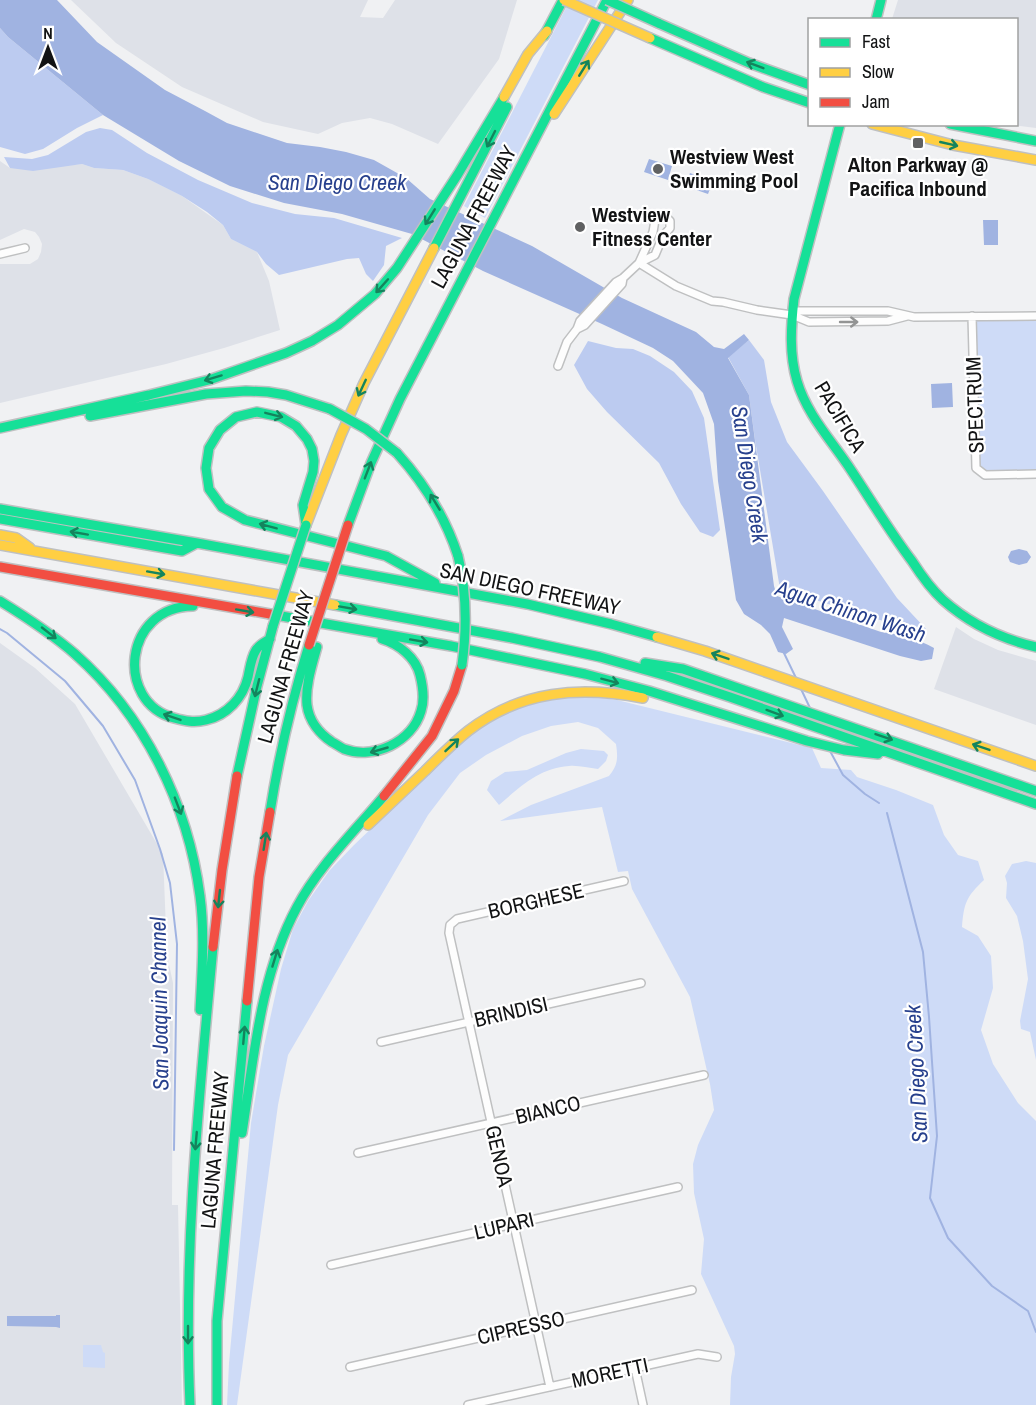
<svg xmlns="http://www.w3.org/2000/svg" width="1036" height="1405" viewBox="0 0 1036 1405" font-family="'Archivo Narrow',sans-serif">
<rect width="100%" height="100%" fill="#f0f1f3"/>
<!-- built -->
<path fill="#dee1e8" d="M71,0H368L360,17L383,18L395,0H517L499,59L438,144L392,124L370,118L342,123L318,134L263,122L182,87L116,43Z
M898,0H1036V128L1013,125L1016,124V20L892,19Z
M0,161L10,168L60,166L82,164L94,168L123,170L148,179L182,196L223,225L231,239L257,252L269,281L280,330L224,348L166,364L0,403V264H30L38,259L41,252L42,244L39,237L35,232L24,229L0,240Z
M956,627L974,639L998,650L1036,661V725L934,689Z
M0,643L35,668L75,704L163,854L167,955L173,983L172,1205H178L182,1405H0Z"/>
<!-- green -->
<path fill="#cedbf7" d="M570,0H598L485,218L464,206Z
M972,316H1036V474L985,475L976,468Z
M588,696L617,700L812,748L821,768L851,770L857,777L896,790L933,805L944,835L958,855L978,861L984,880C966,897 964,903 962,927L978,936L991,956L993,988L981,1030L993,1064L1018,1103L1036,1121V1405H730L731,1377L735,1354L734,1346L701,1274L704,1239L694,1193L693,1164L698,1145L714,1110L710,1084L690,997L632,889L628,871L618,872L602,807L500,821L531,805L609,776C618,765 618,758 616,744L598,728L578,722L551,726L522,736L486,755L460,773L428,815L288,1055L278,1105L237,1405H227L229,1363L251,1123L264,1046L281,969L293,929L308,901L329,871L354,845L466,738C485,725 506,712 528,704C547,698 568,698 588,696Z
M581,749L604,751L608,755L606,761L598,769C588,768 578,765 569,766C539,768 520,787 499,805L487,790L491,781L505,772L527,770L566,753Z
M1026,861L1036,863V1060L1030,1032L1021,1029L1020,1021L1028,979L1023,941L1017,916L1006,898L1007,883L1005,876L1012,864Z
M83,1345H101L103,1352L105,1353V1368L83,1367Z"/>
<!-- forest -->
<path fill="#bccbf0" d="M0,28L8,37L103,115L77,128L43,149L25,154L0,147Z
M100,128L112,130L147,153L198,180L252,203L295,214L334,218L402,238L386,246L384,265L373,281L366,274L359,258L347,259L279,275L266,264L257,252L231,239L223,225L207,212L182,196L148,179L123,170L94,168L82,164L33,171L10,168L4,157L32,159L48,155L86,132Z
M749,340L764,360L771,402L787,442L823,491L897,598L926,629L922,633L780,589L755,440L749,395L728,357Z
M588,341L616,348L633,349L650,356L674,372L692,391L704,418L720,530L713,537L700,532L681,504L659,463L607,412L587,389L574,365Z"/>
<!-- water -->
<path fill="#a0b3e1" d="M0,0H57L97,42L165,90L205,111L227,123L287,143L320,147L346,152L374,160L406,178L430,199L532,246L622,298L696,332L714,347L724,349L744,334L749,340L728,358L749,395L774,586L777,596L881,632C899,634 918,639 934,648L932,659L921,661L900,656L784,618L782,627L793,649L786,654L778,652L770,634L761,625L744,614L736,600L718,481L714,424L703,393L673,361L653,348L602,324L483,271L412,234L342,214L284,203L230,186L179,161L103,115L8,37L0,28Z
M649,159L672,166L668,180L644,172Z
M690,173L713,181L708,194L685,186Z
M983,220H998V245H984Z
M952,383L953,407L932,408L931,384Z
M1019,549L1027,551L1031,557L1027,563L1019,565L1010,562L1008,557L1011,551Z
M56,1315H60V1328L56,1327L7,1326V1316H56Z"/>
<g fill="none" stroke-linecap="round" stroke-linejoin="round">
<!-- stream -->
<path stroke="#a0b3e1" stroke-width="2" d="M0,629L7,633L65,681L103,726L135,780L160,849L170,883L177,944L174,1150
M783,651L796,678
M801,689L810,708
M830,751L843,775L865,794L879,803
M887,813L923,952L929,1017L937,1136L930,1198L948,1238L992,1286L1028,1311L1036,1332"/>
<!-- street casing -->
<g stroke="#bfc0c1" stroke-width="10">
<path id="street" d="M0,254L25,248
M639,263L676,286L712,301L723,302L757,310L792,315L809,322L888,321L907,316
M792,315L798,311H888L914,317L1036,316
M972,316L976,468L985,475L1036,474
M577,329L585,325L622,284L623,278
M558,366L567,342L577,329L580,321L616,282L623,278L639,263L655,255L663,236L670,228V221L667,218L661,216L655,220L653,232L639,263
M381,1042L641,983
M358,1153L704,1075
M331,1265L678,1187
M350,1367L692,1290
M635,1368L643,1405
M550,1387L449,933L450,925L457,919L624,881
M468,1405L698,1354L717,1357"/>
</g>
<!-- fast casing -->
<g stroke="#bfc0c1" stroke-width="12">
<path id="fast" d="M876,20L881,0
M658,23L749,63L810,85
M544,36L563,0
M650,38L763,87L810,103
M840,124L794,299C791,326 789,354 797,381C807,415 832,441 851,470C871,500 890,532 912,561C921,575 931,589 943,600C970,624 1002,639 1036,647
M950,124L1036,141
M434,248L507,107
M90,416L206,394L246,391L268,392L286,395L330,409
M0,428L149,395L209,380L286,353L312,341L338,325L375,294L397,268L458,174L504,97
M397,453C425,484 445,516 458,556
M0,509L197,543L527,604L611,624L657,637
M0,519L182,551L197,543
M306,525L303,505L313,472L314,461L312,449L307,439L296,426L281,417L257,412L236,417L220,430L209,448L206,468L209,489L222,507L245,520L386,556L435,583
M348,525L371,463L400,399L607,0
M0,601C26,617 51,633 75,654C144,715 188,804 200,896C205,933 202,972 200,1010
M335,605L512,638L600,657L667,676L730,697L1036,804
M193,606C123,607 115,702 174,718C185,721 194,723 206,720C227,715 243,698 248,677C250,668 251,658 256,650C259,645 265,642 270,639
M270,614L451,646L585,674L649,691L807,741L844,750L878,754
M317,647C312,665 305,686 307,705C309,721 320,734 332,742C336,744 340,747 344,749C374,760 412,742 421,711C425,699 423,687 420,675C416,658 399,644 382,639
M645,663L683,669L1036,791
M237,776L257,686L273,626
M270,812C279,755 292,700 309,645
M242,1133C254,1057 260,976 297,907C318,867 355,831 384,796
M190,1405C183,1252 199,1099 213,947
M217,1405V1321L247,1001"/>
</g>
<!-- slow casing -->
<g stroke="#bfc0c1" stroke-width="12">
<path id="slow" d="M504,97L528,54L547,31
M554,114L628,0
M872,124L953,145L1036,160
M306,525L341,435L364,383L434,248
M0,535L16,538L30,548
M0,545L335,605
M657,637L705,651L1036,766
M368,825C387,807 406,789 425,771C439,757 453,743 468,731C521,690 580,686 643,698"/>
</g>
<!-- jam casing -->
<g stroke="#bfc0c1" stroke-width="12">
<path id="jam" d="M0,567L270,614
M384,796L432,736L454,691L462,665
M213,947L222,870L237,776
M247,1001L259,877L270,812"/>
</g>
<!-- street -->
<use href="#street" stroke="#fdfdfd" stroke-width="7"/>
<!-- fast -->
<use href="#fast" stroke="#16e098" stroke-width="9"/>
<!-- slow -->
<use href="#slow" stroke="#ffcf43" stroke-width="9"/>
<!-- jam -->
<use href="#jam" stroke="#f24e42" stroke-width="9"/>
<!-- fast-bridge casing -->
<g stroke="#bfc0c1" stroke-width="12" stroke-linecap="butt">
<path id="fast-bridge" d="M607,0L658,23
M330,409L366,429L397,453
M458,556C467,593 467,628 462,665
M273,626L306,525"/>
</g>
<!-- slow-bridge casing -->
<g stroke="#bfc0c1" stroke-width="12" stroke-linecap="butt">
<path id="slow-bridge" d="M564,0L650,38"/>
</g>
<!-- jam-bridge casing -->
<g stroke="#bfc0c1" stroke-width="12" stroke-linecap="butt">
<path id="jam-bridge" d="M309,645L348,525"/>
</g>
<!-- fast-bridge -->
<use href="#fast-bridge" stroke="#16e098" stroke-width="9"/>
<!-- slow-bridge -->
<use href="#slow-bridge" stroke="#ffcf43" stroke-width="9"/>
<!-- jam-bridge -->
<use href="#jam-bridge" stroke="#f24e42" stroke-width="9"/>
</g>
<!-- one-way arrows -->
<defs><path id="oneway-shaft" d="M-6 0H5M1.5-3L5.5 0L1.5 3" fill="none" stroke-width="1.6" stroke-linecap="round" stroke-linejoin="round" transform="scale(1.5)"/></defs>
<g stroke="#14845d">
<use href="#oneway-shaft" transform="translate(755 65) rotate(-159)"/>
<use href="#oneway-shaft" transform="translate(584 68) rotate(-58)"/>
<use href="#oneway-shaft" transform="translate(491 139) rotate(117)"/>
<use href="#oneway-shaft" transform="translate(949 144) rotate(13)"/>
<use href="#oneway-shaft" transform="translate(430 217) rotate(122)"/>
<use href="#oneway-shaft" transform="translate(382 286) rotate(132)"/>
<use href="#oneway-shaft" transform="translate(213 378) rotate(163)"/>
<use href="#oneway-shaft" transform="translate(362 388) rotate(115)"/>
<use href="#oneway-shaft" transform="translate(274 415) rotate(14)"/>
<use href="#oneway-shaft" transform="translate(368 470) rotate(-69)"/>
<use href="#oneway-shaft" transform="translate(435 502) rotate(-121)"/>
<use href="#oneway-shaft" transform="translate(268 526) rotate(-165)"/>
<use href="#oneway-shaft" transform="translate(79 533) rotate(-170)"/>
<use href="#oneway-shaft" transform="translate(156 573) rotate(10)"/>
<use href="#oneway-shaft" transform="translate(348 608) rotate(10)"/>
<use href="#oneway-shaft" transform="translate(245 611) rotate(10)"/>
<use href="#oneway-shaft" transform="translate(49 633) rotate(38)"/>
<use href="#oneway-shaft" transform="translate(419 641) rotate(10)"/>
<use href="#oneway-shaft" transform="translate(720 656) rotate(-161)"/>
<use href="#oneway-shaft" transform="translate(610 681) rotate(15)"/>
<use href="#oneway-shaft" transform="translate(257 688) rotate(104)"/>
<use href="#oneway-shaft" transform="translate(775 713) rotate(20)"/>
<use href="#oneway-shaft" transform="translate(172 717) rotate(-161)"/>
<use href="#oneway-shaft" transform="translate(884 737) rotate(19)"/>
<use href="#oneway-shaft" transform="translate(452 745) rotate(-43)"/>
<use href="#oneway-shaft" transform="translate(981 747) rotate(-161)"/>
<use href="#oneway-shaft" transform="translate(379 750) rotate(164)"/>
<use href="#oneway-shaft" transform="translate(178 806) rotate(69)"/>
<use href="#oneway-shaft" transform="translate(265 841) rotate(-81)"/>
<use href="#oneway-shaft" transform="translate(219 899) rotate(96)"/>
<use href="#oneway-shaft" transform="translate(275 958) rotate(-73)"/>
<use href="#oneway-shaft" transform="translate(244 1035) rotate(-85)"/>
<use href="#oneway-shaft" transform="translate(196 1141) rotate(95)"/>
<use href="#oneway-shaft" transform="translate(188 1335) rotate(90)"/>
</g>
<use stroke="#939494" href="#oneway-shaft" transform="translate(849 322)"/>
<!-- markers -->
<g fill="#606162" stroke="#fff" stroke-width="2">
<rect x="912" y="137" width="12" height="12" rx="3"/>
<circle cx="658" cy="169" r="6"/>
<circle cx="580" cy="227" r="6"/>
</g>
<g text-anchor="middle" stroke-width="4.5" stroke-linejoin="round" paint-order="stroke">
<!-- poi labels -->
<g font-size="21" font-weight="bold" fill="#121314" stroke="#fff" text-anchor="start">
<text x="670" y="164">Westview West<tspan x="670" dy="24">Swimming Pool</tspan></text>
<text x="918" y="172" text-anchor="middle">Alton Parkway @<tspan x="918" dy="24">Pacifica Inbound</tspan></text>
<text x="592" y="222">Westview<tspan x="592" dy="24">Fitness Center</tspan></text>
</g>
<!-- street labels -->
<g font-size="21" fill="#121314" stroke="#fff">
<text transform="translate(474 217) rotate(-62)" y="7">LAGUNA FREEWAY</text>
<text transform="translate(975 405) rotate(-92)" y="7">SPECTRUM</text>
<text transform="translate(840 417) rotate(59)" y="7">PACIFICA</text>
<text transform="translate(530 589) rotate(12)" y="7">SAN DIEGO FREEWAY</text>
<text transform="translate(286 667) rotate(-74)" y="7">LAGUNA FREEWAY</text>
<text transform="translate(536 901) rotate(-13)" y="7">BORGHESE</text>
<text transform="translate(511 1012) rotate(-13)" y="7">BRINDISI</text>
<text transform="translate(548 1110) rotate(-13)" y="7">BIANCO</text>
<text transform="translate(215 1150) rotate(-85)" y="7">LAGUNA FREEWAY</text>
<text transform="translate(499 1156) rotate(77)" y="7">GENOA</text>
<text transform="translate(504 1226) rotate(-13)" y="7">LUPARI</text>
<text transform="translate(521 1328) rotate(-13)" y="7">CIPRESSO</text>
<text transform="translate(610 1373) rotate(-12)" y="7">MORETTI</text>
</g>
<!-- water labels -->
<g font-size="22" font-style="italic" fill="#27408d" stroke="#fff">
<text x="337" y="190">San Diego Creek</text>
<text transform="translate(750 474) rotate(81)" y="8">San Diego Creek</text>
<text transform="translate(851 611) rotate(18)" y="8">Agua Chinon Wash</text>
<text transform="translate(159 1004) rotate(-91)" y="8">San Joaquin Channel</text>
<text transform="translate(916 1074) rotate(-93)" y="8">San Diego Creek</text>
</g>
</g>
<!-- legend -->
<rect x="808" y="18" width="210" height="108" fill="#ffffff" stroke="#a0a1a1" stroke-width="1.5"/>
<rect x="820" y="38" width="30" height="9" fill="#16e098" stroke="#a0a1a1" stroke-width="1.5"/>
<text x="862" y="48" font-size="18" fill="#121314">Fast</text>
<rect x="820" y="68" width="30" height="9" fill="#ffcf43" stroke="#a0a1a1" stroke-width="1.5"/>
<text x="862" y="78" font-size="18" fill="#121314">Slow</text>
<rect x="820" y="98" width="30" height="9" fill="#f24e42" stroke="#a0a1a1" stroke-width="1.5"/>
<text x="862" y="108" font-size="18" fill="#121314">Jam</text>
<!-- north arrow -->
<g transform="translate(48 48)" stroke="#ffffff" stroke-width="4.5" paint-order="stroke">
<path d="M0-4.5L10 22L0 15L-10 22Z" fill="#121314"/>
<text y="-9" font-size="16" font-weight="bold" text-anchor="middle" fill="#121314">N</text>
</g>
</svg>
